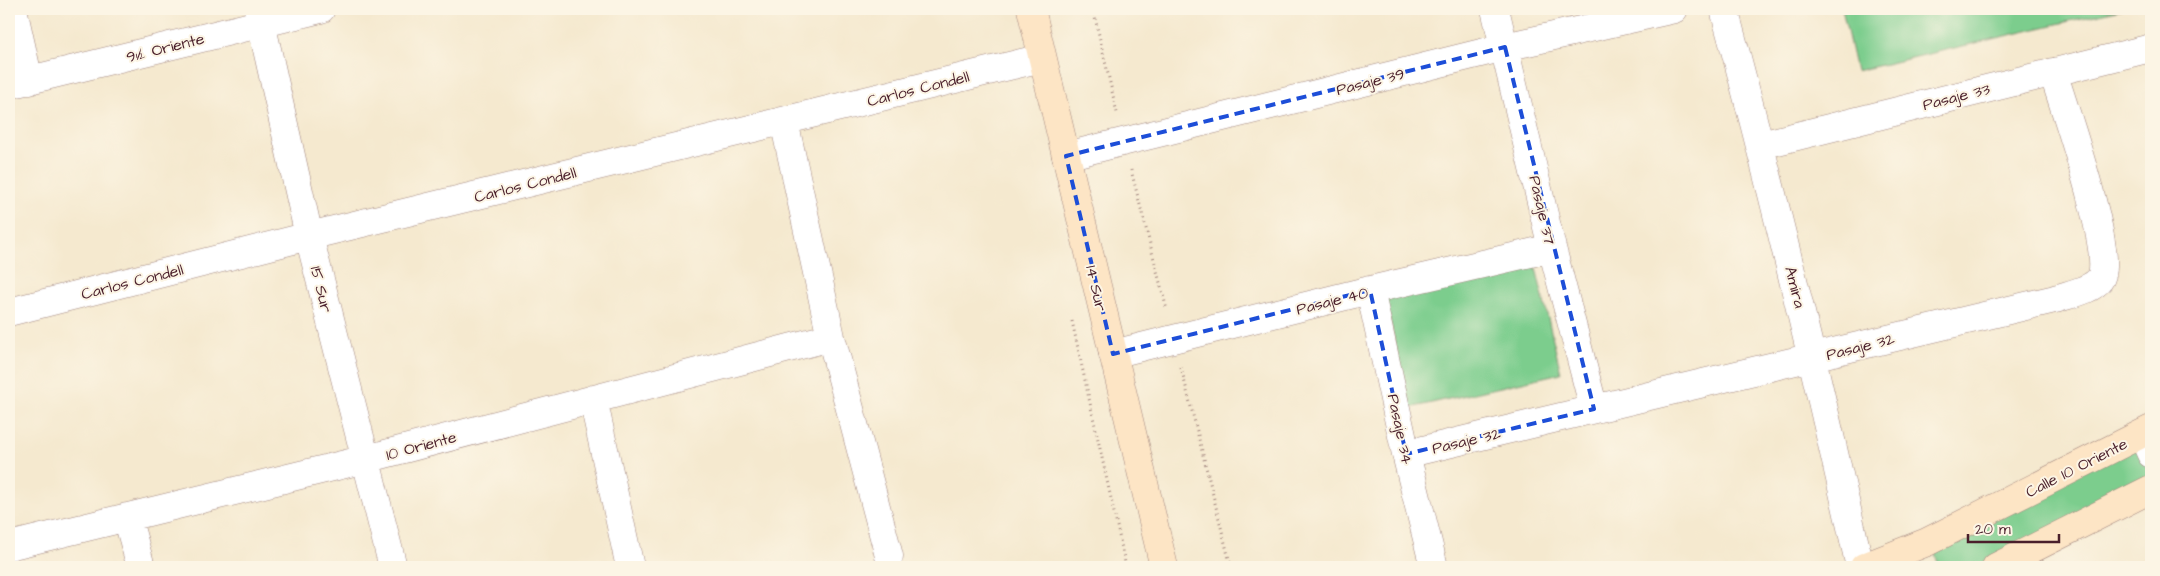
<svg xmlns="http://www.w3.org/2000/svg" width="2160" height="576" viewBox="0 0 2160 576" font-family="'Architects Daughter',sans-serif">
<rect width="100%" height="100%" fill="#fcf5e5"/>
<filter id="ink" filterUnits="userSpaceOnUse"><feTurbulence type="fractalNoise" baseFrequency=".02" numOctaves="2"/><feDisplacementMap in="SourceGraphic" scale="10" xChannelSelector="R" yChannelSelector="G"/><feConvolveMatrix kernelMatrix="1 2 1 2 8 2 1 2 1" color-interpolation-filters="sRGB"/></filter>
<filter id="wash" filterUnits="userSpaceOnUse"><feTurbulence type="fractalNoise" baseFrequency=".0096" numOctaves="4" result="noise"/><feDisplacementMap in="SourceGraphic" scale="20" xChannelSelector="R" yChannelSelector="G"/><feGaussianBlur stdDeviation="1.12" result="paint"/><feColorMatrix in="noise" values="0 0 0 0 0 0 0 0 0 0 0 0 0 0 0 0 0 1.4 0 .05"/><feComposite in="paint" operator="in"/></filter>
<g filter="url(#wash)">
<rect width="100%" height="100%" fill="#f5e9cf"/>
<!-- green -->
<path fill="#7ccd8d" stroke="#63765c" d="M1842,9H2121L1856,71Z
M1532,251L1561,373L1410,408L1382,285Z
M2151,436V483L1997,559L1977,567H1939L1933,546Z"/>
</g>
<g filter="url(#ink)">
<g fill="none" stroke-linecap="round" stroke-linejoin="round">
<!-- minor casing -->
<g stroke="#a0847d" stroke-width="29">
<path id="minor" d="M13,9L29,81
M258,9L309,236L393,567
M1495,9L1552,248L1594,409
M1724,9C1774,194 1818,380 1860,567
M9,85L321,9
M784,121L831,337L889,556
M1761,145L2151,48
M1066,156L1505,47L1674,9
M1370,290L1406,454L1434,567
M9,312L309,236L1042,58
M1113,354L1370,290L1552,248
M593,399L630,567
M2142,434L2151,454
M1406,454L2055,299C2069,294 2091,291 2100,279C2117,259 2062,102 2053,72
M127,517L141,567
M9,546L366,459L831,337"/>
</g>
<!-- secondary casing -->
<g stroke="#a0847d" stroke-width="29">
<path id="secondary" d="M1031,9L1164,567
M1864,567L1927,542L2151,429
M1996,567L2151,489"/>
</g>
<!-- path -->
<path stroke="#a0847d" stroke-width="3" stroke-dasharray="1 4" stroke-linecap="butt" d="M1093,9L1117,113
M1131,170L1167,310
M1072,321L1126,567
M1181,367L1231,567"/>
<!-- minor -->
<use href="#minor" stroke="#fff" stroke-width="28"/>
<!-- secondary -->
<use href="#secondary" stroke="#fde5c5" stroke-width="28"/>
</g>
</g>
<!-- marked area -->
<path fill="none" stroke="#1d4ed8" stroke-width="4" stroke-dasharray="10 6" stroke-linejoin="round" d="M1505,47L1594,409L1406,454L1370,290L1113,354L1066,156Z"/>
<g text-anchor="middle" stroke-width="4" stroke-linejoin="round" paint-order="stroke">
<!-- street labels -->
<g font-size="16" fill="#4a1f2b" stroke="#fcf5e5">
<text transform="translate(165 47) rotate(-14)" y="6">9½ Oriente</text>
<text transform="translate(1370 81) rotate(-14)" y="6">Pasaje 39</text>
<text transform="translate(918 88) rotate(-14)" y="6">Carlos Condell</text>
<text transform="translate(1956 96) rotate(-14)" y="6">Pasaje 33</text>
<text transform="translate(525 184) rotate(-14)" y="6">Carlos Condell</text>
<text transform="translate(1543 210) rotate(77)" y="6">Pasaje 37</text>
<text transform="translate(132 281) rotate(-14)" y="6">Carlos Condell</text>
<text transform="translate(1796 287) rotate(76)" y="6">Amira</text>
<text transform="translate(1097 288) rotate(77)" y="6">14 Sur</text>
<text transform="translate(322 289) rotate(76)" y="6">15 Sur</text>
<text transform="translate(1332 300) rotate(-14)" y="6">Pasaje 40</text>
<text transform="translate(1860 346) rotate(-14)" y="6">Pasaje 32</text>
<text transform="translate(1401 429) rotate(78)" y="6">Pasaje 34</text>
<text transform="translate(1466 440) rotate(-13)" y="6">Pasaje 32</text>
<text transform="translate(421 445) rotate(-15)" y="6">10 Oriente</text>
<text transform="translate(2076 467) rotate(-27)" y="6">Calle 10 Oriente</text>
</g>
</g>
<!-- margin -->
<rect width="2160" height="576" fill="none" stroke="#fcf5e5" stroke-width="30"/>
<!-- scale -->
<path d="M1968 534v8h91v-8" fill="none" stroke="#4a1f2b" stroke-width="2.5"/>
<text x="1975" y="534" font-size="15" fill="#4a1f2b" stroke="#fcf5e5" stroke-width="4" paint-order="stroke">20 m</text>
</svg>
